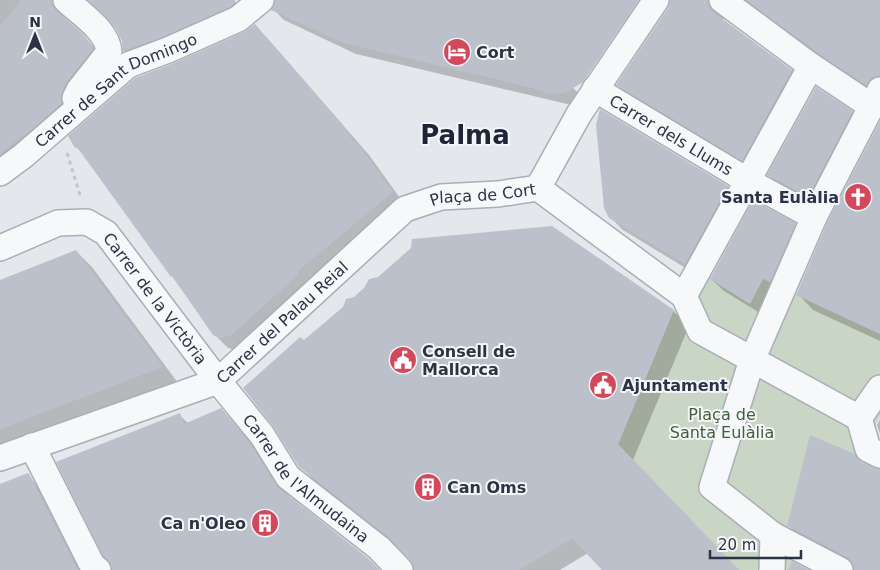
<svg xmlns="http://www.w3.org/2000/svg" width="880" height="570" viewBox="0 0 880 570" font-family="'DejaVu Sans',sans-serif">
<rect width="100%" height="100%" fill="#e4e7ec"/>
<!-- green -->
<path fill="#c9d6c5" d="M703,274L728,290L763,277L793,293L880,334V416L870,437L868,460L810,436L787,529L798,547L788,570H739L618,445L673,312L684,296Z"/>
<!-- shadow -->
<path fill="#0003" d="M0,0H68L62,8L63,17L93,46L104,60L77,94L0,175Z
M88,0H233L245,14L135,62L124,51L123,41L118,30L108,17Z
M276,0H620L555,68L587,103L584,108L356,54L284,20L273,9Z
M675,0H880V99L723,15V20L792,71L807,86L758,175L633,100L618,85Z
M267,38L369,155L405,205L233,350L227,347L214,334L85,156L76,147Z
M601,111L728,187L739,199L697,275L623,230L610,217Z
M852,112L866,126L822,210L782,189L769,175Z
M880,124V341L813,310L798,294Z
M795,224L807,237L763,315L724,291L711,279Z
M76,251L92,267L178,383L0,451V281Z
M673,311L689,326L633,460L739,570H603L588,553L560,570H415V566L402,550L316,482L300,466L304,342Z
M221,409L236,425L265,460L290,498L379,570H113L179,415L188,423Z
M880,419V434L877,425Z
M863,464L880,470V570H855L856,568L804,541L789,526Z
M27,475L46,494L85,570H0V486Z"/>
<!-- building -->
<path fill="#bbc0ca" d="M21,0H52L53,5L56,10L83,34L94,48L66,83L62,92L61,98L62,103L31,130L0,154V26Z
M88,0H234L236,2L230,7L163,37L123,51L122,41L116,29L103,14Z
M275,0H639L583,82L565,93L545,94L544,91L344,43L271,10Z
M670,0H708L709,6L713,12L792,70L742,161L616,85L668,8Z
M746,0H880V76L872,78L866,85L819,54Z
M255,24L342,124L354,142L356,141L393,192L297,272L299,274L230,336L220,338L213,335L172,276L171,277L77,147L75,148L68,136L135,78L174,63L244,32Z
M816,87L853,111L808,197L767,175Z
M600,109L728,186L685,264L609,218L604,208L596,125Z
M880,121V334L796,295L827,223Z
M753,200L796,223L770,282L763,279L750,304L710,279Z
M552,226L674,310L618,444L739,570H602L572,538L519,570H414L410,560L388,537L299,467L273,426L243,388L300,337L304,340L343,307L346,299L354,297L364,288L369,279L378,277L411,248L412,239Z
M76,250L163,367L0,429V280Z
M221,408L250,443L279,488L369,559L380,570H112L111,565L103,556L56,462L180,413L184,424Z
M810,435L855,454L862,462L880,469V570H854L852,563L847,557L787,526Z
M28,473L31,477L78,570H0V484Z
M792,561L809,570H788Z"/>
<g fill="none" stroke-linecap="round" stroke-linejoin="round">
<!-- street casing -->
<g stroke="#a9aeb7" stroke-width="28">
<g id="street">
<path d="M66,0C81,14 108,31 109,52L79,90L75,98"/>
<path d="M722,0L811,66L871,106"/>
<path id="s1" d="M595,89L748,181L814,217"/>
<path id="s2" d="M0,173L23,156L128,65L168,50L238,19L261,0"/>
<path d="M538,188L684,296L700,331L859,418"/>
<path id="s3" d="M0,248L58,223L87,222L106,233L218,381L262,435L288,477L379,548L400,570"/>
<path d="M684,296L811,66"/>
<path d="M859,418L868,449L880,455"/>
<path d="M859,418L880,388"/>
<path d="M32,446L92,565L98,570"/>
<path id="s4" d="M0,458L218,381L405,209L441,197L498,194L538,188L579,114L656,0"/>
<path d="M772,570L773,535"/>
<path d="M840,570L773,535L712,487L752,360L814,217L880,90"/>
</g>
</g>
<!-- path -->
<path stroke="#c2c5cb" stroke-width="3" stroke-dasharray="4 4" stroke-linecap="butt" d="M67,153L80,195"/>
<!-- street -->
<use href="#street" stroke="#f7f8fa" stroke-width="25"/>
</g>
<!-- icons -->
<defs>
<g id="hotel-disc" transform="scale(1.4375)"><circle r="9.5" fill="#d1495b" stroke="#f4f6f9"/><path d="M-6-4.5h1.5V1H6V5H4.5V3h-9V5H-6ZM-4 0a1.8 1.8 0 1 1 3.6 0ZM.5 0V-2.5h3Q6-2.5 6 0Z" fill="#fff"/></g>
<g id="church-disc" transform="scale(1.4375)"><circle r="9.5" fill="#d1495b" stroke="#f4f6f9"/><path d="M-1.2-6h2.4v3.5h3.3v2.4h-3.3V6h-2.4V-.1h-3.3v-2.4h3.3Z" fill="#fff"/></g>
<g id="civic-disc" transform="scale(1.4375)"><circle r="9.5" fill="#d1495b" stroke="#f4f6f9"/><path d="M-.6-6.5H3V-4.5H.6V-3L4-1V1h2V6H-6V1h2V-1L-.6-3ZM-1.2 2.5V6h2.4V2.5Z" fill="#fff"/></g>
<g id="building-disc" transform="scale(1.4375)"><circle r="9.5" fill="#d1495b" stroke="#f4f6f9"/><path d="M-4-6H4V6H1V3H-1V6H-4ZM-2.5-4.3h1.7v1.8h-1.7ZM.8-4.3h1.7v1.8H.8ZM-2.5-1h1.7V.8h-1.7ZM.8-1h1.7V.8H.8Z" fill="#fff"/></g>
</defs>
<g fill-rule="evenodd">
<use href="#hotel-disc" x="457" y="52"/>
<use href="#church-disc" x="858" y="197"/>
<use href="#civic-disc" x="403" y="360"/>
<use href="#civic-disc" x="603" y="385"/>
<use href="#building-disc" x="428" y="487"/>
<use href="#building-disc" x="265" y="523"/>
</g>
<g text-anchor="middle" stroke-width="4" stroke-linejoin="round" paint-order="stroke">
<!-- poi labels -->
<g font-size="16" font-weight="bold" fill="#2b3445" stroke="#f4f6f9" text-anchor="start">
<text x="476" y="58">Cort</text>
<text x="839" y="203" text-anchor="end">Santa Eulàlia</text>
<text x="422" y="357">Consell de<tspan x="422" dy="18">Mallorca</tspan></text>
<text x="622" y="391">Ajuntament</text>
<text x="447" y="493">Can Oms</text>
<text x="246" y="529" text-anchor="end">Ca n'Oleo</text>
</g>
<!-- street labels -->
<g font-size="16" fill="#2b3445" stroke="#f4f6f9">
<text dy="6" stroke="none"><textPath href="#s2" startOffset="144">Carrer de Sant Domingo</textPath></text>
<text dy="6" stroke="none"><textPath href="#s1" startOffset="89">Carrer dels Llums</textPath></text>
<text dy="6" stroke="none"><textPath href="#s4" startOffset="565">Plaça de Cort</textPath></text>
<text dy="6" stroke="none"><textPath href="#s3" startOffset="196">Carrer de la Victòria</textPath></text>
<text dy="6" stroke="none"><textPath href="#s4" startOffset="318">Carrer del Palau Reial</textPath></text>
<text dy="6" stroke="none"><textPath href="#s3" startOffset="432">Carrer de l'Almudaina</textPath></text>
</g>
<!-- park labels -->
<g font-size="16" fill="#3f6138" stroke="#f4f6f9">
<text x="722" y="420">Plaça de<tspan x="722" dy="18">Santa Eulàlia</tspan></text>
</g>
<!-- town labels -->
<g font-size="26" font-weight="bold" fill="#1d2536" stroke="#f4f6f9">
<text x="465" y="144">Palma</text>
</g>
</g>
<!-- north arrow -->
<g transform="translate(35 35)" stroke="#f4f6f9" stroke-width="4" paint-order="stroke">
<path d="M0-4L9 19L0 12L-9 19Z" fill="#2b3445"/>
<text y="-8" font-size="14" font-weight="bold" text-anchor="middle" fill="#2b3445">N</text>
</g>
<!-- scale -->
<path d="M710 550v8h91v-8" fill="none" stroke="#2b3445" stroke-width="2.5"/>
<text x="718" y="550" font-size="15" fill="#2b3445" stroke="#f4f6f9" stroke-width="4" paint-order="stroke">20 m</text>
</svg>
